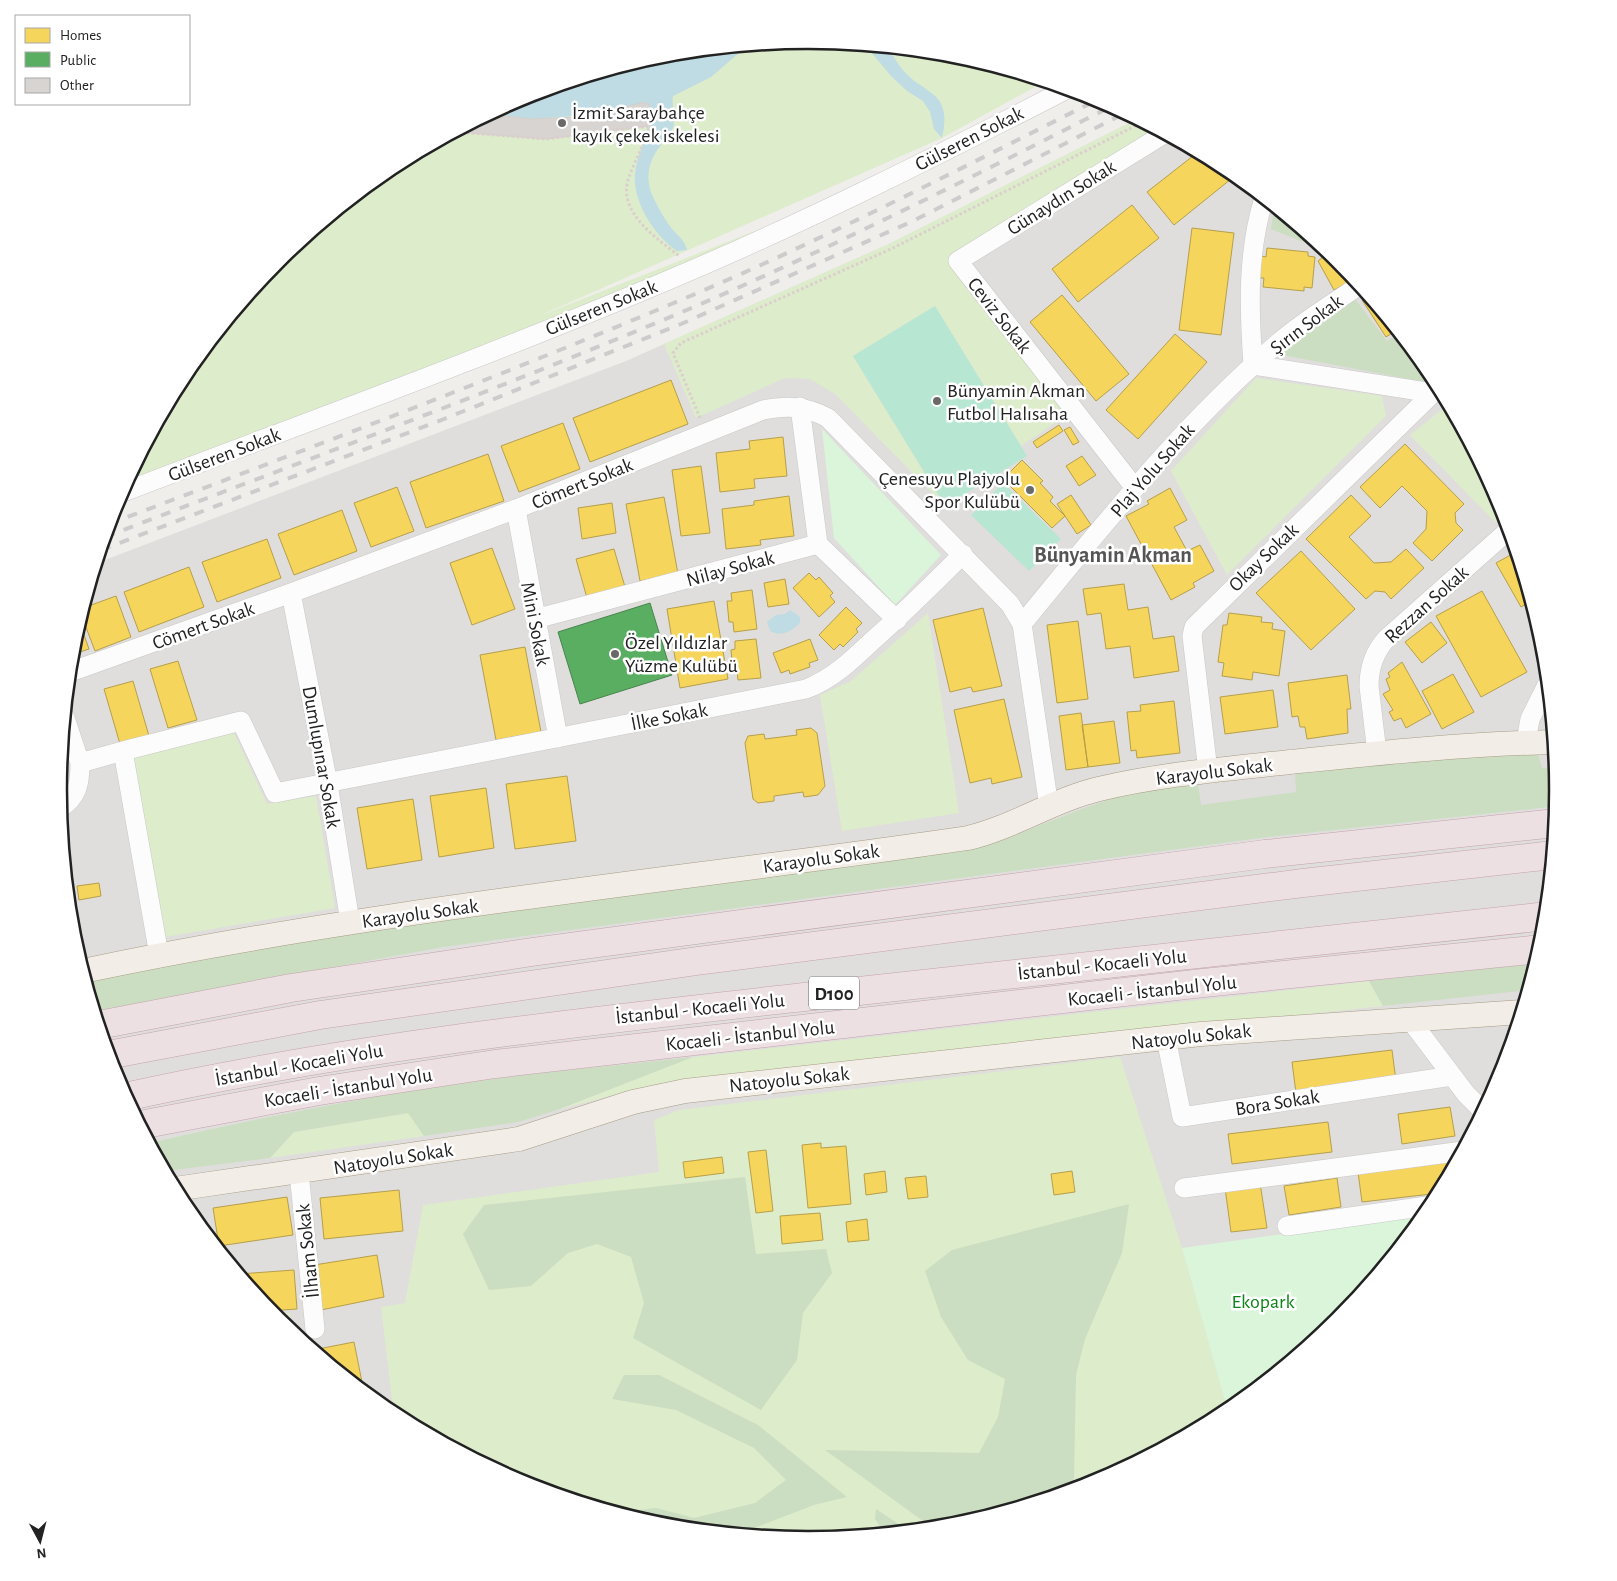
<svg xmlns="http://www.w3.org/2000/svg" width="1617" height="1581" viewBox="0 0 1617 1581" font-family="'Alegreya Sans',sans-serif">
<rect width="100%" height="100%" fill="#f0eeeb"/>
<!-- residential -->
<path fill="#dfdedc" d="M1137,119L1226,167L1339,260L1433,374L1502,504L1545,644L1559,791L1545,937L1502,1078L1432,1208L1339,1321L1225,1415L1095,1484L955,1527L809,1541L662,1527L521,1484L391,1414L278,1321L184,1207L115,1077L72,937L58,790L72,644L97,563L626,361L889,244Z"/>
<!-- grass -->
<path fill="#ddeccb" d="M809,40L955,54L1029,77L1035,87L942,138L539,316L768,226L614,295L127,482L185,373L278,260L392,166L490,114L530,119L734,56L747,46Z
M1137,119L1159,131L949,260L1068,414L1021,446L935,306L853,356L945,506L835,394L810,379L785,378L696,418L664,344L889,244Z
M1256,378L1382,396L1386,416L1227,575L1171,471Z
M1449,404L1502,504L1505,513L1495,522L1410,435Z
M928,613L959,813L842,831L820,695L851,681Z
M233,731L267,804L316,796L335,908L165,937L131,754Z
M1369,981L1383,1006L677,1081L656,1084L557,1110L693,1057Z
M1120,1057L1182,1248L1228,1412L1095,1484L955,1527L809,1541L662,1527L521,1484L394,1416L381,1307L405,1303L423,1205L659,1172L654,1120L679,1110Z
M409,1113L424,1136L270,1158L294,1132Z
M290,1313L291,1332L272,1315Z"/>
<!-- forest -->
<path fill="#cbdec1" d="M1274,207L1316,241L1303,242L1271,229Z
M1355,299L1387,341L1399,333L1434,376L1425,382L1277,354Z
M1538,754L1542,768H1557L1559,791L1558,806L1268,837L443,947L95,1011L86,982L306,939L969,849C1021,837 1068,811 1118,797C1144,790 1172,787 1198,783L1201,805L1296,792L1295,772L1500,755Z
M1537,963L1529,990L1383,1006L1369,981Z
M693,1057L557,1110L518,1122L424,1136L408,1113L294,1132L270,1158L165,1171L150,1143C258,1118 368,1096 478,1081C550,1071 622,1065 693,1057Z
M745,1177L756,1254L826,1249L832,1273L803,1313L797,1360L761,1410L633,1338L644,1303L631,1257L597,1244L568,1253L531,1286L489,1290L463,1234L484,1205Z
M1129,1204L1122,1253L1085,1339L1076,1375L1074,1478L1066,1493L955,1527L934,1529L825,1450L979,1453L998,1417L1005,1379L968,1360L941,1317L925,1271L952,1250Z
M624,1375H659L758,1425L847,1497L814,1505L739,1534L662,1527L616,1513L656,1508L694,1518L755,1503L786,1480L754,1448L676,1410L612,1399Z
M876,1509L909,1531L885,1533L875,1519Z"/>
<!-- park -->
<path fill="#daf5da" d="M822,429L941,555L895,605L834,538Z
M1427,1214L1339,1321L1228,1412L1182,1248Z"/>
<!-- pitch -->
<path fill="#b7e6d2" d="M935,306L1027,456L945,506L853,356Z
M1003,483L1061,539L1029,571L971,515Z"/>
<!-- water -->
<path fill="#bfdbe3" d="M747,46L711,77L673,96C671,107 677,119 672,130C670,135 665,140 661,145C648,161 644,180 654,199C659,209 665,220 672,229C679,237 684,239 687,250L677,251C653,235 629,197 636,167C640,148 649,130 654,111L530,119L490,114L522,97L662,54Z
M866,46L889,48C893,55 897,63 902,69C924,96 953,89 942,138L934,129L930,112L923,101L907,91L891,76Z
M790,610L800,617V623C791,632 781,637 770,631L767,622L776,615L785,614Z"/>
<!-- homes -->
<path fill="#f6d55c" stroke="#b69f4b" d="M1198,152L1226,167L1236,175L1174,225L1147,192Z
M1132,205L1159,238L1078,302L1052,269Z
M1192,228L1234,233L1221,335L1179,330Z
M1267,248L1308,252V256L1315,257L1312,288L1304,287V291L1263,287L1264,278H1259L1261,256L1266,257Z
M1329,252L1349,272L1347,273L1351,281L1334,290L1318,261Z
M1062,295L1129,374L1096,401L1030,322Z
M1368,295L1397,330L1386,337L1362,300Z
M1175,334L1207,362L1138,439L1106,410Z
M671,380L688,424L590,462L573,418Z
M563,423L580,469L519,492L501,446Z
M1059,425L1063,431L1037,448L1033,442Z
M1070,427L1079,442L1073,445L1064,430Z
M783,437L787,476L754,479L755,488L720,492L716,453L750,449L749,441Z
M1405,444L1464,504L1455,513L1456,523L1463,530L1432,561L1413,543L1426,529L1427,511L1402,486L1380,508L1360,487Z
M488,454L504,501L426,528L410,482Z
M1082,456L1096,475L1079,486L1066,466Z
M1022,460L1043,481L1040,483L1053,497L1050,501L1065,516L1052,528L1003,479Z
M701,466L710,533L681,536L672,470Z
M397,487L414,531L371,547L354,503Z
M1170,488L1187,520L1174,527L1187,551L1200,545L1214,571L1193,583L1195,587L1171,600L1126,516L1149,504L1147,501Z
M1071,495L1091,525L1077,534L1057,504Z
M1351,495L1371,516L1349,537L1374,563L1391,562L1406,549L1424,568L1391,599L1385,592L1375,591L1366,599L1306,539Z
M789,496L794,536L760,540L761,545L726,549L722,509L754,505V501Z
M664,497L678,574L640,581L626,504Z
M612,503L616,533L582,539L578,508Z
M342,510L357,551L294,575L278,534Z
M267,539L281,578L217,602L202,562Z
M492,548L515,609L472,625L450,563Z
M614,549L625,587L587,598L576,559Z
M1301,551L1355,609L1311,650L1256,593Z
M1516,552L1531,601L1521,607L1496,563Z
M189,567L204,607L139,632L124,592Z
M809,573L816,580L819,577L833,593L830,596L835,602L819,617L793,588Z
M785,579L789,604L768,607L764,583Z
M1124,584L1128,610L1148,607L1153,639L1174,636L1179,671L1134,678L1130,646L1106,649L1101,613L1087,615L1083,589Z
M752,590L757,629L734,632L733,622H729L727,601H732L731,593Z
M1482,591L1527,672L1481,697L1436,616Z
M116,596L131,637L95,651L81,614L83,608Z
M714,601L728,679L680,688L667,609Z
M846,607L862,623L856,629L858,632L843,647L840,644L834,650L819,635Z
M983,608L1002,686L973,692L971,687L950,692L933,620Z
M1229,613L1262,617L1261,622L1273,623L1272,629L1285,631L1279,676L1253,672L1252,680L1222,676L1224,663L1218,662L1223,625H1227Z
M79,621L89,649L71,655L72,644Z
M1078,621L1088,699L1057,703L1047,625Z
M1431,622L1447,643L1422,663L1405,642Z
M756,639L761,678L738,680L737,671H733L731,650L735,649V641Z
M810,639L818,660L809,663L810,667L790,674L789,670L781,673L773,653Z
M525,647L541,732L496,740L480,655Z
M178,661L197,720L168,728L150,669Z
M1402,662L1431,714L1406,728L1401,718L1394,721L1389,712L1393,710L1383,694L1390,690L1386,679L1390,677L1388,673Z
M1453,674L1474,712L1442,729L1422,691Z
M1347,675L1351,709H1347L1348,733L1307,739L1305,727H1300L1298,716L1292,717L1288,683Z
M133,681L149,736L120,744L104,689Z
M1273,690L1278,727L1225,734L1220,697Z
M1547,697H1550L1552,723L1551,714H1547Z
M1004,699L1022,777L992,784L991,778L970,783L954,710Z
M1174,701L1180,753L1137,758L1136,750L1131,751L1127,712L1141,711L1140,705Z
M1081,713L1088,767L1066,770L1059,716Z
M1114,721L1120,763L1088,767L1082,725Z
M811,728L817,733L825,786L818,795L804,797L803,792L774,796V801L758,803L753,799L745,743L748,736L764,734L765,739L797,735L796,730Z
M62,754L69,791L58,793V790Z
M567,776L576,841L515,849L506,784Z
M486,788L494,848L439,857L430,796Z
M413,799L422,860L367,869L357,808Z
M99,883L101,896L79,900L77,886Z
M1392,1050L1396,1081L1296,1093L1292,1062Z
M1506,1062L1502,1078L1499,1064Z
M1450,1107L1455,1136L1402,1144L1398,1114Z
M1328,1122L1332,1152L1232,1164L1228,1134Z
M821,1143V1148L846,1146L851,1204L808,1208L802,1145Z
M766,1150L773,1211L756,1213L748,1152Z
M722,1157L724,1173L685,1178L683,1162Z
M1458,1160L1440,1193L1362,1202L1358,1172Z
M885,1171L887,1192L866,1195L864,1174Z
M1072,1171L1075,1192L1054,1195L1051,1174Z
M926,1176L928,1197L908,1199L905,1178Z
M1337,1178L1341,1207L1289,1215L1284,1186Z
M1260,1183L1267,1228L1231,1232L1225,1188Z
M399,1190L403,1231L324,1239L320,1198Z
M287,1197L293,1235L219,1246L213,1208Z
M820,1213L823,1240L782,1244L780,1216Z
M867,1219L869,1240L848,1242L846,1222Z
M377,1255L384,1297L321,1310L314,1265Z
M294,1270L297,1309L269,1311L239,1274Z
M354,1342L364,1392L313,1350Z"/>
<!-- public -->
<path fill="#5aae61" stroke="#49844e" d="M650,603L672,675L580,704L558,632Z"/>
<!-- building -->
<path fill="#d7d4d2" stroke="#d3d0cc" d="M646,102L654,111L649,126L546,139L457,132L490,114L530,119L579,117Z"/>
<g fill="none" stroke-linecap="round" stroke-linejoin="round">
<!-- minor casing -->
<g stroke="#c9c8c7" stroke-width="20">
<path id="minor" d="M1253,365L1433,393
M1253,365C1249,309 1247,253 1264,198
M800,407L818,544
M1135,488L958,261L1164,134
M121,493C304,423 490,356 671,279C806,222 937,156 1067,89
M516,509L558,738
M818,544L897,620
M291,593L328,784L350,922
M535,619L818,544
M1022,624C1102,527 1180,427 1277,344C1302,322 1332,304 1360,285
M70,672L291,593L516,509L763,410C787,405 806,406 828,418L1010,604L1022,624L1049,807
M65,718L80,763L123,751
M1526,742L1530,719L1548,683
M1377,753L1369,686C1369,667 1374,652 1387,638L1510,529
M1208,771L1192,636L1194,627L1433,393L1440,388
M60,808C78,797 80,783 80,763
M159,955L123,751L241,721L275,793L806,689C832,679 851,661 871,642C903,614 933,584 963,554
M1411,1021L1466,1094L1484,1112
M1166,1038L1182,1117L1452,1076
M299,1173L315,1329
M1184,1188L1463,1151
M1287,1226L1434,1205"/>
</g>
<!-- major casing -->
<g stroke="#a79c86" stroke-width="25">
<path id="major" d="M83,971C375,909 673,881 968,838C1014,827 1053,800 1099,789C1161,774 1226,769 1290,762C1378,753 1465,744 1554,742
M175,1189L519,1139L633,1102L685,1091L1201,1034L1522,1012"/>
</g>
<!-- highway casing -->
<g stroke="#c5a2ac" stroke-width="29">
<path id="highway" d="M99,1025L291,988L532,952L1265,854L1556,823
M108,1055L320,1015L697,961L1303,883L1553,855
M125,1097C346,1048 571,1023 795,998C1045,970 1296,943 1547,916
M140,1125L319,1091L495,1064L1203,983L1541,949"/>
</g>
<!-- path -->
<path stroke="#dccecd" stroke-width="3" stroke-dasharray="2.5 2.5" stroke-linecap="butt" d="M457,132L546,139L649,126C645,144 635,160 629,177C616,212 657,238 679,256
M700,418L673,353L681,343L893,248L1143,122"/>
<!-- minor -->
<use href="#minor" stroke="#fdfcfc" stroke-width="19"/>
<!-- major -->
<use href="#major" stroke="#f3ede7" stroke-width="24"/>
<!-- highway -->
<use href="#highway" stroke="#ece0e2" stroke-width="28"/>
<!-- rail -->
<path stroke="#ccc" stroke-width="4" stroke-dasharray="10 10" stroke-linecap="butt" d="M109,524C296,453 484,383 669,305C816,244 957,170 1099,99
M105,537C295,464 487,394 675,315C824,252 968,179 1112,106
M101,550L444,419L681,324L913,221L1125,113"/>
</g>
<!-- markers -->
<g fill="#6a6968" stroke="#fff" stroke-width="2">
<circle cx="562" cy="123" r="5"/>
<circle cx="937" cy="401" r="5"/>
<circle cx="1030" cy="490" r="5"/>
<circle cx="615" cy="654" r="5"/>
</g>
<g text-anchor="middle" stroke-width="5" stroke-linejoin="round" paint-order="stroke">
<!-- shield labels -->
<rect fill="#fff" stroke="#646464" stroke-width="1" x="809" y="976.5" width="50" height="33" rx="4"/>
<g font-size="19" font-weight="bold" fill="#222">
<text x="834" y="1000">D100</text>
</g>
<!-- poi labels -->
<g font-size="20" fill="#222" stroke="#fff" text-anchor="start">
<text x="572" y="119">İzmit Saraybahçe<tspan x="572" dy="23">kayık çekek iskelesi</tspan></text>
<text x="947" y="397">Bünyamin Akman<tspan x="947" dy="23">Futbol Halısaha</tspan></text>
<text x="1020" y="485" text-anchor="end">Çenesuyu Plajyolu<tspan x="1020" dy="23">Spor Kulübü</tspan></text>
<text x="625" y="649">Özel Yıldızlar<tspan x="625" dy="23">Yüzme Kulübü</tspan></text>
</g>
<!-- street labels -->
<g font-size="20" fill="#222" stroke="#fff">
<text transform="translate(969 138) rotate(-27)" y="7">Gülseren Sokak</text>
<text transform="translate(1061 197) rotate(-32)" y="7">Günaydın Sokak</text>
<text transform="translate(601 307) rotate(-22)" y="7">Gülseren Sokak</text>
<text transform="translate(1000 315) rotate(52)" y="7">Ceviz Sokak</text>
<text transform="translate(1306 324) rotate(-37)" y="7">Şırın Sokak</text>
<text transform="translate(224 454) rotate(-21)" y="7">Gülseren Sokak</text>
<text transform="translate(1152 470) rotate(-49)" y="7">Plaj Yolu Sokak</text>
<text transform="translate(582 483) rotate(-22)" y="7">Cömert Sokak</text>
<text transform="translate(1263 557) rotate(-44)" y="7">Okay Sokak</text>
<text transform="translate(730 568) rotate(-15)" y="7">Nilay Sokak</text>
<text transform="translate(1426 604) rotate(-42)" y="7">Rezzan Sokak</text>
<text transform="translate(536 624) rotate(79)" y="7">Mini Sokak</text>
<text transform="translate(203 625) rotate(-20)" y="7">Cömert Sokak</text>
<text transform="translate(669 716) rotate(-11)" y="7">İlke Sokak</text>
<text transform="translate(322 757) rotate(80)" y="7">Dumlupınar Sokak</text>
<text transform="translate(1214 771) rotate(-7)" y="7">Karayolu Sokak</text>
<text transform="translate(821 858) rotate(-8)" y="7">Karayolu Sokak</text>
<text transform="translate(420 913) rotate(-8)" y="7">Karayolu Sokak</text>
<text transform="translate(1102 964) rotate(-6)" y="7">İstanbul - Kocaeli Yolu</text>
<text transform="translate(1152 990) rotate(-6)" y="7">Kocaeli - İstanbul Yolu</text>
<text transform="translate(700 1008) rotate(-6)" y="7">İstanbul - Kocaeli Yolu</text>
<text transform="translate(750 1035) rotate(-6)" y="7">Kocaeli - İstanbul Yolu</text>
<text transform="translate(1191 1036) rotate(-6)" y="7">Natoyolu Sokak</text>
<text transform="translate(299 1064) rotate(-10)" y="7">İstanbul - Kocaeli Yolu</text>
<text transform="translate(789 1079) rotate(-6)" y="7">Natoyolu Sokak</text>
<text transform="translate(348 1087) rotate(-9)" y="7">Kocaeli - İstanbul Yolu</text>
<text transform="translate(1277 1102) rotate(-9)" y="7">Bora Sokak</text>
<text transform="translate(393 1158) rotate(-9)" y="7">Natoyolu Sokak</text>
<text transform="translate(307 1251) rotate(-96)" y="7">İlham Sokak</text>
</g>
<!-- park labels -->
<g font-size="20" fill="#0c8416" stroke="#fff">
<text x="1263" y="1308">Ekopark</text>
</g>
<!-- quarter labels -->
<g font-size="22" font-weight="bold" fill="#555" stroke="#fff">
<text x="1113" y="562">Bünyamin Akman</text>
</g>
</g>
<!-- crop -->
<path d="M0 0H1617V1581H0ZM67 790a741 741 0 1 1 1482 0a741 741 0 1 1-1482 0Z" fill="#fff" fill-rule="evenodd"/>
<path fill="none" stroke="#222" stroke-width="2.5" d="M67 790a741 741 0 1 1 1482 0a741 741 0 1 1-1482 0Z"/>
<!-- legend -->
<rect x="15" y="15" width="175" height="90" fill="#ffffff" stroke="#a7a7a7"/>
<rect x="25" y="28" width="25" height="15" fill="#f6d55c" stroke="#a7a7a7"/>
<text x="60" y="40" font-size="15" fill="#222222">Homes</text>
<rect x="25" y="52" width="25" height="15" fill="#5aae61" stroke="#a7a7a7"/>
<text x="60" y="65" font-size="15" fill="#222222">Public</text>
<rect x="25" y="78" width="25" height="15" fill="#d7d4d2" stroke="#a7a7a7"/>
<text x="60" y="90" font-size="15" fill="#222222">Other</text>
<!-- north arrow -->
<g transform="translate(40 1541) rotate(173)" stroke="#ffffff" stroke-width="4" paint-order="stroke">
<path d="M0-4L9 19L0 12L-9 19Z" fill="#222222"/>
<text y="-8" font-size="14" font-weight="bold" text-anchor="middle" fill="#222222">N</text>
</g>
</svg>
